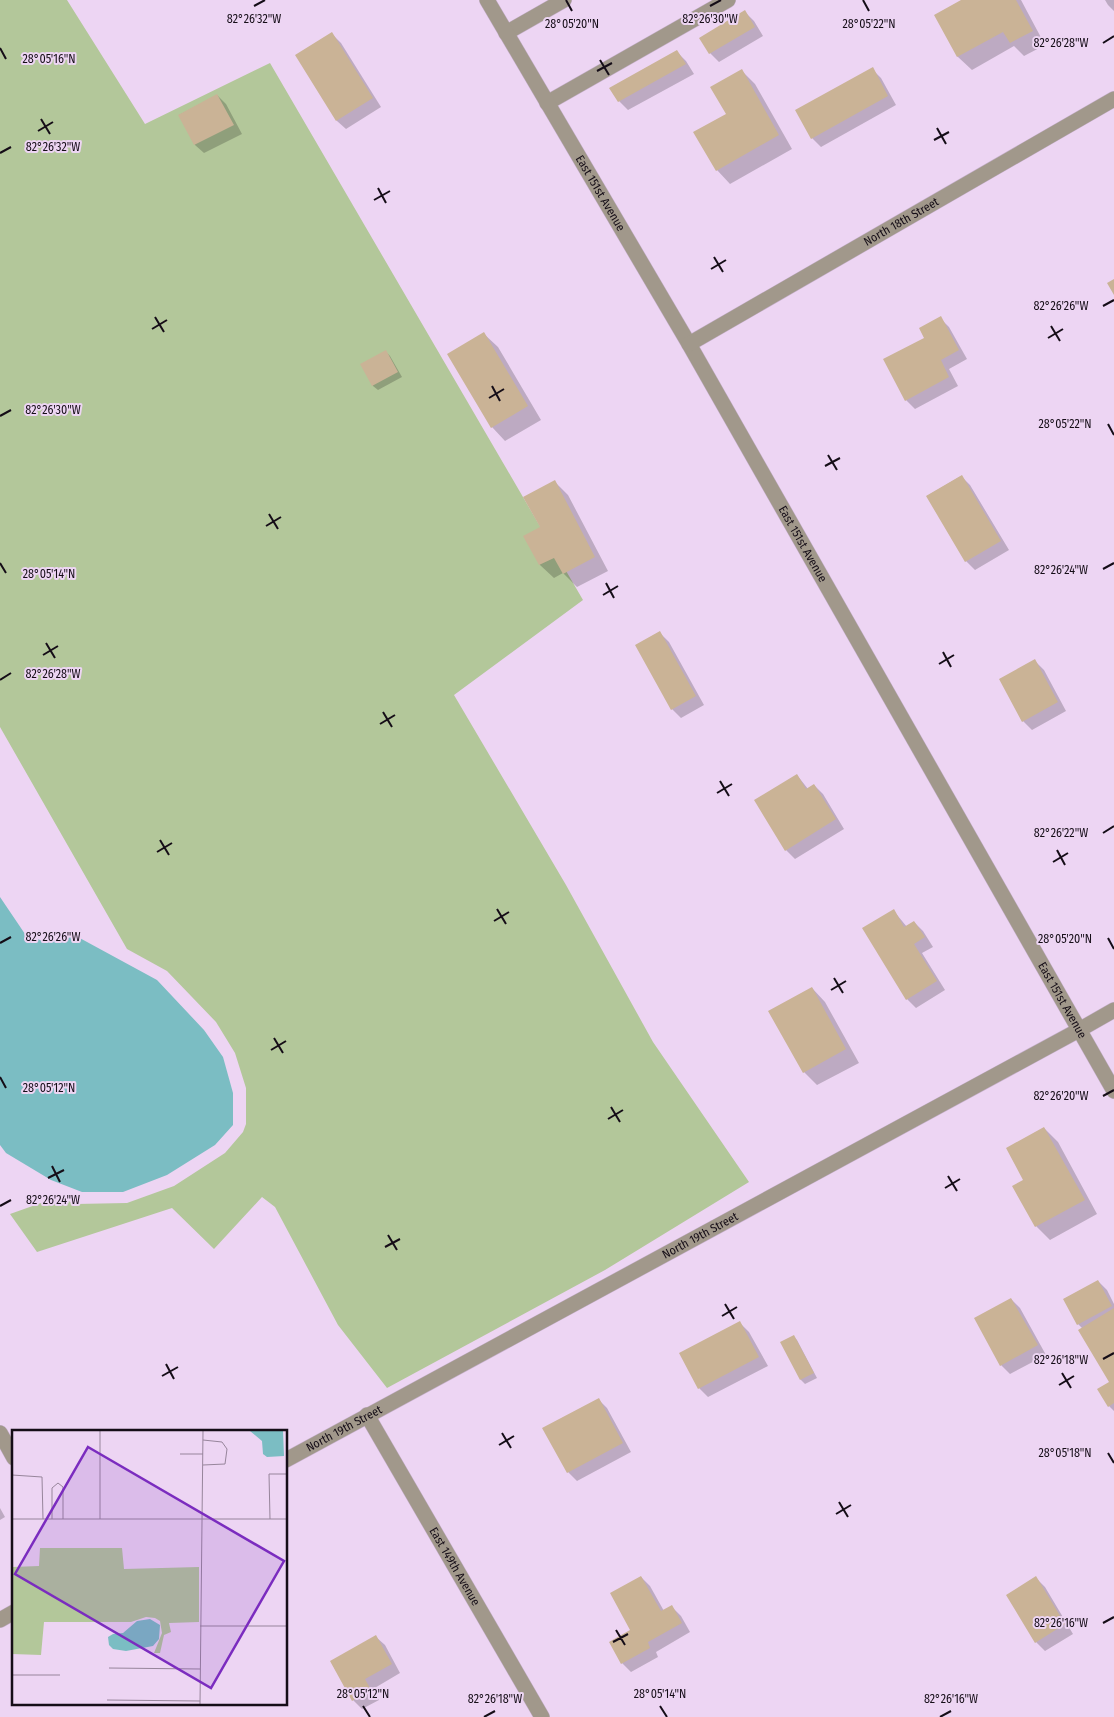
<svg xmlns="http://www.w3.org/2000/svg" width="1114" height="1717" viewBox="0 0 1114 1717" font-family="'Fira Sans Condensed',sans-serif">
<rect width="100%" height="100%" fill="#edd5f3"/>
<!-- green -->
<path fill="#b3c79a" d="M0,0H67L145,124L270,63L583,600L454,695L566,885L653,1042L749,1182L605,1270L387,1388L338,1325L275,1207L262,1197L214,1249L172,1208L37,1252L10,1214L58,1197L76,1204L127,1203L174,1186L225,1153L243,1132L246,1124V1088L235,1053L216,1022L167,971L127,949L0,727Z"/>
<!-- water -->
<path fill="#7bbdc3" d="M0,897L25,934L45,942L76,936L157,980L204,1030L223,1057L233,1093V1125L215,1145L167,1175L123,1192H82L51,1180L6,1153L0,1145Z"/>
<!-- shadow -->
<path fill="#0003" d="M963,0H1021L1045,45L1024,56L1014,46L972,70L958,57L936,15Z
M1105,0H1114V11L1108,5Z
M745,12L754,21L763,36L719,62L710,53Z
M332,34L341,43L381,107L346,129L337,121Z
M677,52L686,61L694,74L628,110L619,101Z
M872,69L881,78L896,105L821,147L812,138Z
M742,71L755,84L792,149L730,184L717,170Z
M217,95L226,104L242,134L204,153L195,145L179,115Z
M940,318L949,327L967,359L949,369L958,386L915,409L906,400L926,338Z
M484,334L498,347L541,420L505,441L492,427Z
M386,352L390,356L402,377L378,390L373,386L362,365Z
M961,476L970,485L1009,550L975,570L966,561L927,496Z
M555,482L568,495L608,571L577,587L563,573L554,578L540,565L525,536L541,528Z
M660,633L669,642L704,705L681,718L672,709Z
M1035,661L1044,670L1066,711L1032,730L1023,721Z
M797,775L808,789L814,785L823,794L844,829L795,859L786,850Z
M893,910L907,927L914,922L923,931L933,947L922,953L945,990L916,1008L907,999Z
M812,988L825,1002L859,1063L817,1085L804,1072Z
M1044,1128L1058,1142L1097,1214L1050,1240L1036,1226L1014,1186L1024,1180Z
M1098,1281L1107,1290L1114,1304V1411L1109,1406L1111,1382L1082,1328L1078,1324L1064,1299Z
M1011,1299L1020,1308L1046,1355L1010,1374L1001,1365Z
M740,1323L749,1332L768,1366L708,1397L699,1388Z
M793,1336L797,1340L817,1378L805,1384L801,1380Z
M598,1399L607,1408L631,1452L577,1481L568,1472Z
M0,1508L5,1517L0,1520Z
M641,1577L650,1586L664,1611L672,1607L681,1616L690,1632L656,1652L658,1657L631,1672L622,1663L632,1630Z
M1036,1578L1045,1587L1073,1634L1045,1651L1036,1642Z
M376,1637L385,1645L400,1673L373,1689L379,1700L362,1709L353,1700L331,1662Z"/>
<!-- building -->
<path fill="#cab396" d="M961,0H1016L1033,31L1010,43L1003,32L957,57L934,15Z
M745,10L755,27L709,54L699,38Z
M332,32L373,98L336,121L295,55Z
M677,50L686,64L618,102L609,88Z
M873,67L888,96L811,139L795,110Z
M742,69L779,135L716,171L693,132L726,114L710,87Z
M217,94L234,125L194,145L178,115Z
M1114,279V295L1107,283Z
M941,316L959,350L941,360L949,377L905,401L883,359L924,338L919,328Z
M484,332L528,406L491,428L447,354Z
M386,350L398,372L372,386L360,364Z
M962,475L1001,541L965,562L926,496Z
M555,480L595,557L563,574L554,558L539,565L523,536L540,527L523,497Z
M660,631L696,696L671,710L635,645Z
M1035,659L1058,702L1022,722L999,679Z
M797,774L806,789L814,784L836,819L785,851L754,800Z
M894,909L904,927L914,921L925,937L914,944L937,981L906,1000L862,928Z
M812,987L846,1049L803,1073L768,1011Z
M1044,1127L1085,1200L1035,1227L1012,1186L1023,1180L1006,1148Z
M1098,1280L1112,1306L1077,1325L1063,1299Z
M1011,1298L1038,1345L1000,1366L974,1318Z
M1114,1308V1403L1108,1407L1097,1389L1109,1382L1078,1330Z
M740,1321L759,1357L698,1389L679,1353Z
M794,1335L814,1373L800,1380L780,1342Z
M599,1398L623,1443L567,1473L542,1428Z
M641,1576L661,1611L672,1605L682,1623L648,1642L650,1648L621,1664L609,1642L630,1630L610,1593Z
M1036,1576L1065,1624L1035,1643L1006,1595Z
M376,1635L392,1664L365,1679L371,1690L352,1701L330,1661Z"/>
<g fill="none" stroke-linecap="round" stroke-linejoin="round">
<!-- service casing -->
<g stroke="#c6b1cb" stroke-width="16">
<path id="service" d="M506,33L564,0
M547,103L728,0
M0,1433L14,1458"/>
</g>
<!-- minor casing -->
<g stroke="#c6b1cb" stroke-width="16">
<g id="minor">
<path id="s1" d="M487,0L689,344L1114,1091"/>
<path id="s2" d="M689,344L1114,99"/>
<path id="s3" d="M367,1415L542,1717"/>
<path id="s4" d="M286,1460L1079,1030L1114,1010"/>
<path d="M0,1620L14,1612"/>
</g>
</g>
<!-- service -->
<use href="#service" stroke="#a1988b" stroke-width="15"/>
<!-- minor -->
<use href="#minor" stroke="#a1988b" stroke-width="15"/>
</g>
<!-- ticks -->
<path fill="none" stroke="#150d17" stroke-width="2" d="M566,0L572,11M863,0L869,11M254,6L265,0M710,6L721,0M1103,43L1114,36M0,48L6,59M600,60L609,75M597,71L612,63M41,119L50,134M937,128L946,144M38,131L53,122M934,140L949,132M0,153L11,147M378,188L386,203M374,200L390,191M714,257L723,272M711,269L726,260M1103,306L1114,300M155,317L164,332M1051,326L1060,341M152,329L167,320M1048,338L1063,329M492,386L500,401M489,398L504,389M0,416L11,410M1108,424L1114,435M828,455L837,470M825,466L840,458M269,514L278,529M266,526L281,517M0,563L6,573M1103,569L1114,563M606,583L614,598M603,595L618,586M46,643L55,658M943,652L951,667M43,655L58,646M939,664L954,655M0,680L11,673M383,712L392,727M380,724L395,715M720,781L729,796M717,793L732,784M1103,833L1114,826M160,840L169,855M1057,850L1065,865M157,852L172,843M1053,862L1068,853M497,909L506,924M494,921L509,912M1108,938L1114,949M0,943L11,937M834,978L843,993M831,990L846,981M274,1038L283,1053M271,1050L286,1041M0,1077L6,1088M1103,1096L1114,1090M611,1107L620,1122M608,1119L623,1110M52,1166L60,1182M948,1176L957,1191M48,1178L64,1170M945,1188L960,1179M0,1206L11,1200M388,1235L397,1250M385,1247L400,1239M725,1304L734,1319M722,1316L737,1307M1103,1359L1114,1353M166,1364L174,1379M1062,1373L1071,1388M162,1376L178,1367M1059,1385L1074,1376M502,1433L511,1448M499,1445L514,1436M1108,1453L1114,1463M839,1502L848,1517M836,1514L851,1505M1103,1623L1114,1617M616,1630L625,1645M613,1642L628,1634M363,1706L370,1717M660,1706L667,1717M484,1717L495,1711M940,1717L951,1711"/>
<g text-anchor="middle" stroke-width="4" stroke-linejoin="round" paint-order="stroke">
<!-- street labels -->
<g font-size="12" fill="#150d17" stroke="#edd5f3">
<text dy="4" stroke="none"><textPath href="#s1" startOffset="224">East 151st Avenue</textPath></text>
<text dy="4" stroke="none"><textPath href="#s2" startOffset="245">North 18th Street</textPath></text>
<text dy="4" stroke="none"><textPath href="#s1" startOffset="629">East 151st Avenue</textPath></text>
<text dy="4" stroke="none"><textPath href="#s1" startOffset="1154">East 151st Avenue</textPath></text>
<text dy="4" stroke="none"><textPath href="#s4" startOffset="471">North 19th Street</textPath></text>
<text dy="4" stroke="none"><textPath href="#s4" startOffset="66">North 19th Street</textPath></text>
<text dy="4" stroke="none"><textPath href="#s3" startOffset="175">East 149th Avenue</textPath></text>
</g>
</g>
<!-- overview -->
<g transform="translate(12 1430)">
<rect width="275" height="275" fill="#edd5f3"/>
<path d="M28,118H110L112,139L187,137V192L157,193L159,202L152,205L148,223H142L150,203L148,191L143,188L134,187L119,192H32L29,225L0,224V137L27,136Z" fill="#b3c79a"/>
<path d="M238,1H271L272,26L255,27L251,24L250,11ZM138,189L148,195L147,209L141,216L114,221L101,219L97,215L96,207L101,204L111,203L125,191Z" fill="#7bbdc3"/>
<path fill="none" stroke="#97859b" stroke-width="1" d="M88,1V89M191,10L210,12L215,19L213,34L191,35M168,24H191M0,45L30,47L31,89M0,89H275M40,89V58L46,53L51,57V89M258,89L257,44H275M188,196H275M97,238L188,239M0,245H48M95,270L188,271M188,274L191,1"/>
<path fill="#7b2cbf" fill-opacity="0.15" stroke="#7b2cbf" stroke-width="2.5" d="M76,17L272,131L199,258L3,144Z"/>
<rect width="275" height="275" fill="none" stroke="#150d17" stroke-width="2.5"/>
</g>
<g font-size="12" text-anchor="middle" fill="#150d17" stroke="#edd5f3" stroke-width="4" stroke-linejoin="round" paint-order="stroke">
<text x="710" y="23">82°26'30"W</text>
<text x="254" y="23">82°26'32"W</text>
<text x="572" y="28">28°05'20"N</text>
<text x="869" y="28">28°05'22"N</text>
<text x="1061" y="47">82°26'28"W</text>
<text x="49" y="63">28°05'16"N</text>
<text x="53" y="151">82°26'32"W</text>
<text x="1061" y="310">82°26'26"W</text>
<text x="53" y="414">82°26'30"W</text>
<text x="1065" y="428">28°05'22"N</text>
<text x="1061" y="574">82°26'24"W</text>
<text x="49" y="578">28°05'14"N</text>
<text x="53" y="678">82°26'28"W</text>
<text x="1061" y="837">82°26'22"W</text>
<text x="53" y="941">82°26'26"W</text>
<text x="1065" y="943">28°05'20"N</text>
<text x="49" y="1092">28°05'12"N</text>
<text x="1061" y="1100">82°26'20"W</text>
<text x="53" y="1204">82°26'24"W</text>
<text x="1061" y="1364">82°26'18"W</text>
<text x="1065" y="1457">28°05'18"N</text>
<text x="1061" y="1627">82°26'16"W</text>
<text x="363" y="1698">28°05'12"N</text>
<text x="660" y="1698">28°05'14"N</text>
<text x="495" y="1703">82°26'18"W</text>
<text x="951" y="1703">82°26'16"W</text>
</g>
</svg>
